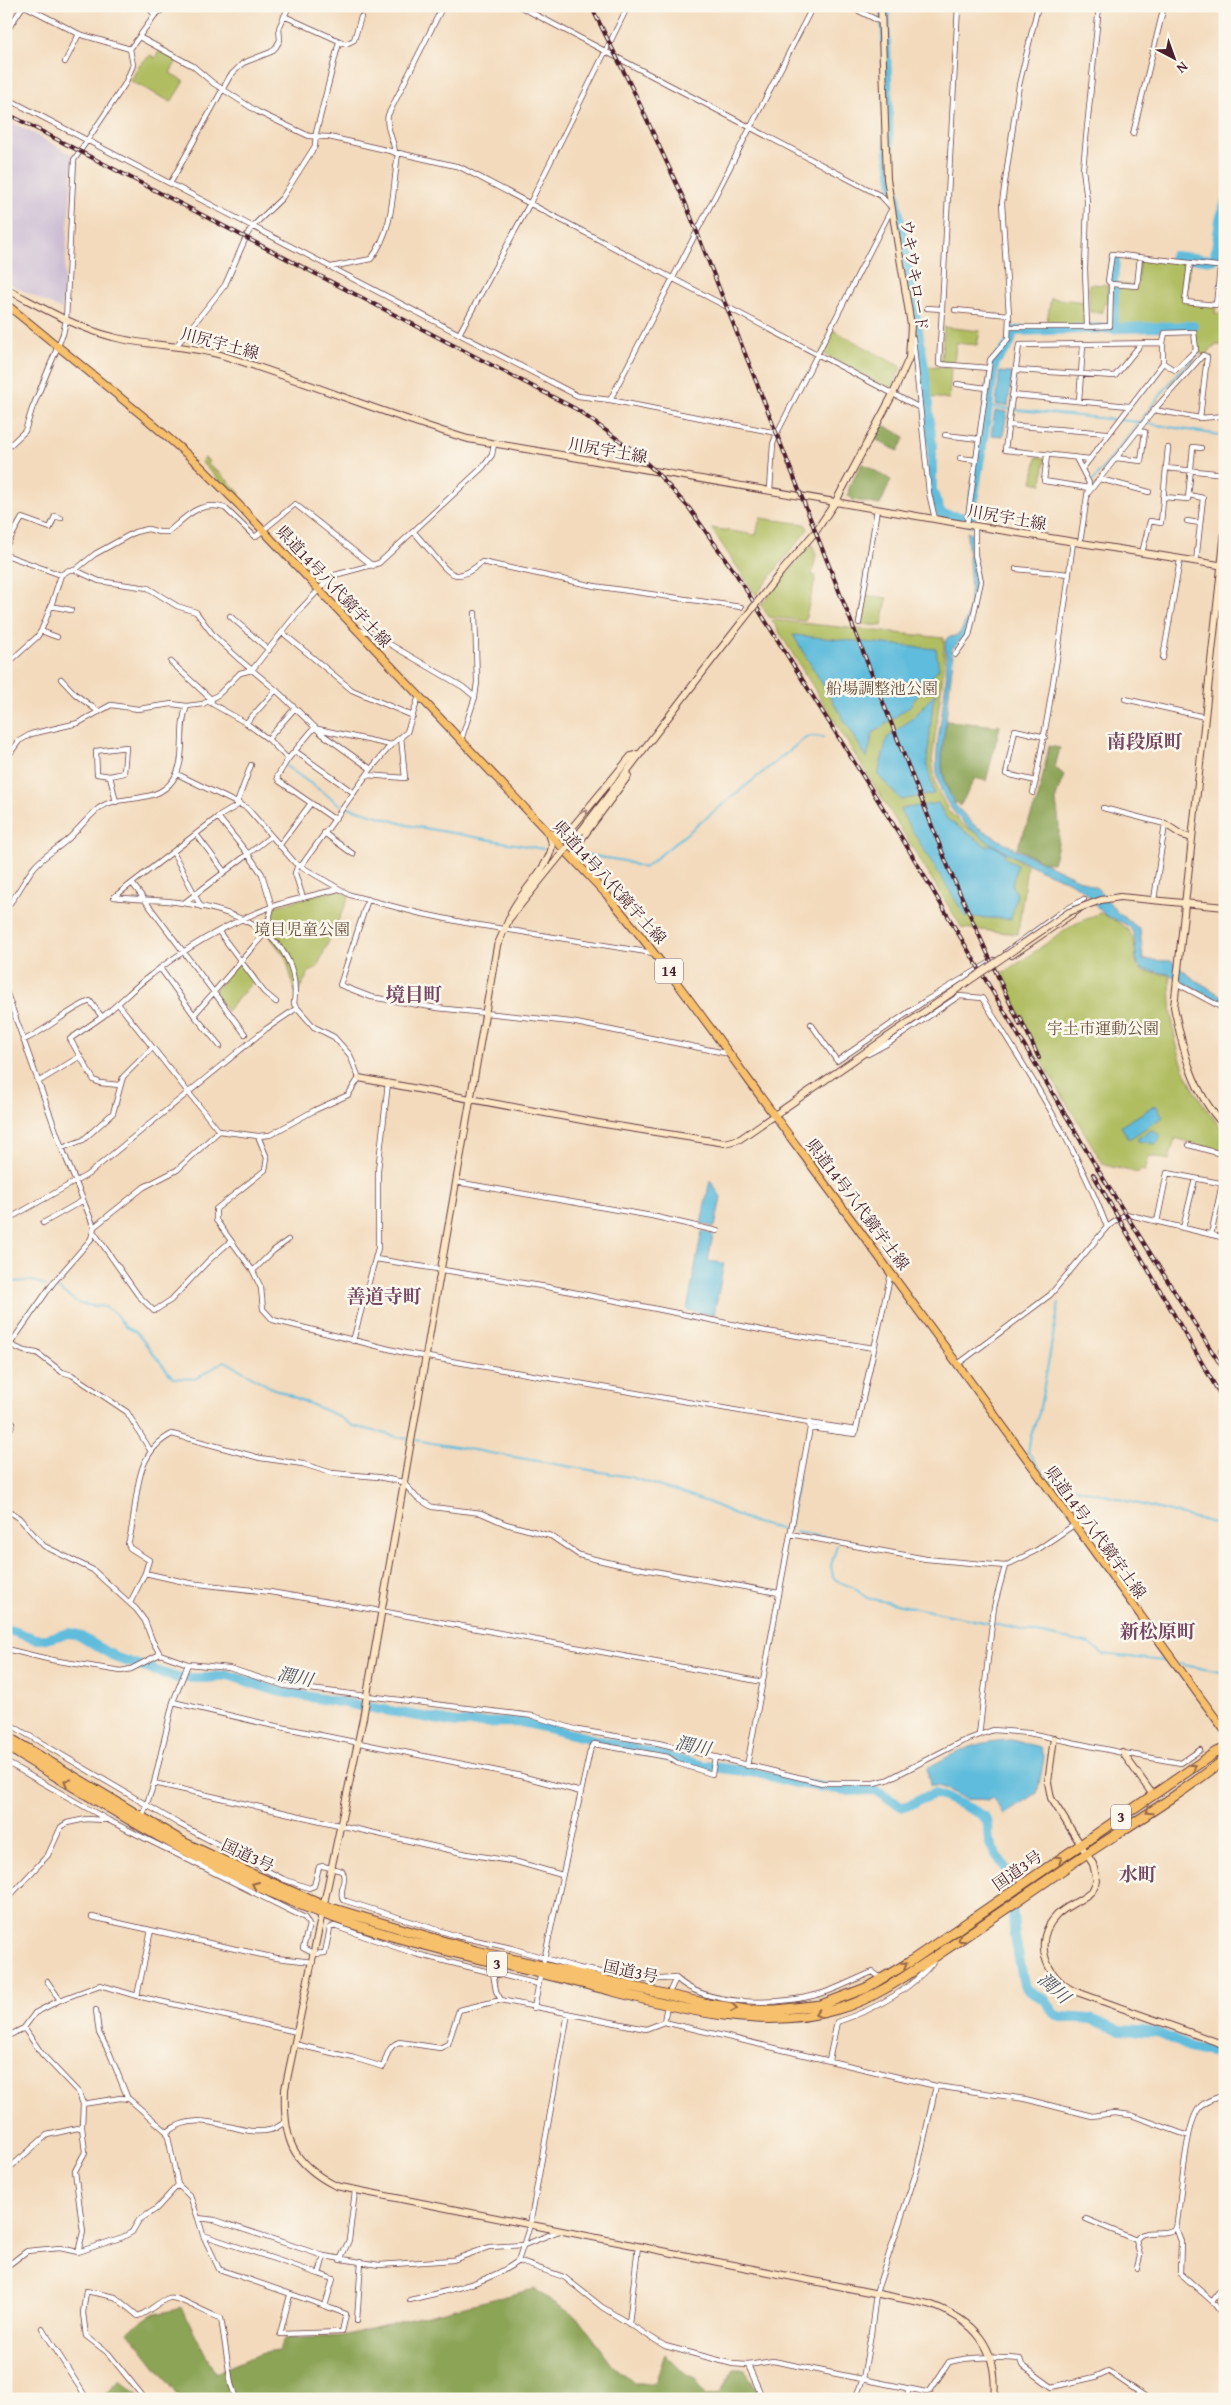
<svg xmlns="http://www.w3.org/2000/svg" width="1231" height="2405" viewBox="0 0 1231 2405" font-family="'Gentium Book Plus','Noto Serif JP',serif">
<rect width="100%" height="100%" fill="#fbf7ec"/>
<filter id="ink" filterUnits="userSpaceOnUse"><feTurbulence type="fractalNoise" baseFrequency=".02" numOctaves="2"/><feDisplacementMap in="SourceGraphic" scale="10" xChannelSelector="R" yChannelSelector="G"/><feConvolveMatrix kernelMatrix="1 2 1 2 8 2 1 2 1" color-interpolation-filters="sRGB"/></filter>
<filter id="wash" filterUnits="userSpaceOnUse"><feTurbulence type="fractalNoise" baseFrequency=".0096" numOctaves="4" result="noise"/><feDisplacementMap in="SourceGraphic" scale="20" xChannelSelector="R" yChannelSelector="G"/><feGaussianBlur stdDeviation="1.12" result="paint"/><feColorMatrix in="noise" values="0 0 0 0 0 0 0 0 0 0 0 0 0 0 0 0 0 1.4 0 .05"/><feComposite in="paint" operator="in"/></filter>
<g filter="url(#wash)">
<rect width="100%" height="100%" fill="#f3dabc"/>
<!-- industrial -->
<path fill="#ccbed4" d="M6,119L73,155L62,310L6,282Z"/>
<!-- green -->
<path fill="#b0bd60" stroke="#7d6e46" d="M159,51L177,61L170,73L184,81L171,102L131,81L139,65L151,55L155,58Z
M1140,257L1190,263L1185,302L1216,305L1215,313L1225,314V346L1217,345L1209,351L1207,357L1196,350L1194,324L1117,326V284L1137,286Z
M1089,284L1109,285L1108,303H1104L1103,312H1090Z
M1051,298L1085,302V325L1046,326Z
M944,327L980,331L977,345L956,343L954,363L941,362Z
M833,330L901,367L891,391L821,352Z
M927,366L951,368L949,399L929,397Z
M1037,457L1045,458L1042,484L1032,482Z
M205,458L208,460V464L220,473L240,493L238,500L201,462Z
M760,518L805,524L808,529L756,595L711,528L756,535Z
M812,544L816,555L812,575L816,576L805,621L769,617L761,605Z
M865,595L887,598L882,626L860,624Z
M772,620L944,638V666L932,760L936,787L948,810L963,825L1027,865L1018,934L962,928Z
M338,889L350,895L316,969L309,972L298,992H295L286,958L266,932L272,907Z
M1100,913C1133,930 1133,929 1137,966L1142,971L1170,975C1171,1044 1179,1078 1225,1132V1152L1175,1138L1169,1160L1149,1156L1145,1171L1140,1170L1139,1173L1104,1165L1048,1072L1001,975L1073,925Z
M240,960L255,979L227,1011L213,992Z"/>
<!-- forest -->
<path fill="#8ca456" stroke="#6b6240" d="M882,424L905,437L898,451L875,439Z
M862,463L891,480L880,505L853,500L848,495L849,488Z
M946,721L1000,726L986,781L975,778L960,806L958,802L954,804C939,769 940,758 946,721Z
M1049,746L1060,748L1055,767L1064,775C1062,782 1055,795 1056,802C1060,826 1061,838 1053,863L1043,862L1017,848L1038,799Z
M534,2289L579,2319L613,2365L634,2383H655L665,2354L684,2373L695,2378L706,2396L719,2394L734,2369H745L761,2399H181L128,2331L151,2315L182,2308L215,2373L259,2354L278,2351L284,2339L342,2336Z
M120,2380L142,2399H101Z"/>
<!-- water -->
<path fill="#5ebcdc" stroke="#546e84" d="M1000,372L1012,373L1008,406L996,405Z
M995,411L1007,412L1003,436L991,435Z
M967,532L972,533L977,581L968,633L951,650L953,658L942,751V771L946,786L955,805L974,825L1013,848L1097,888L1118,913L1140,929L1143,960L1171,961L1194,979L1225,998V1005L1169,974L1141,969C1132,958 1139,941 1131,929C1124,920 1109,920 1102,912C1095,906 1092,897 1085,892C1073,881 1056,877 1041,870C1001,850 943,824 937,773C935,751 940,728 943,705C945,690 948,672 946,656C946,649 944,646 947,638L958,635C978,612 968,561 967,532Z
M793,635L936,649L939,668L909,707L873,733L867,758Z
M937,691L933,702L927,764L934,794L901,800L878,775L887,738L915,716Z
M938,803L947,819L988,847L990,844L1006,853L1004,857L1017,865L1012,886L1017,894L1011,919L966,917L900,811L901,809Z
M1156,1105L1163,1117L1129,1139L1121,1126Z
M1152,1130L1161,1136L1157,1144L1138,1141V1138Z
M710,1180L721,1197L715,1227L701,1224Z
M702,1231L713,1234L708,1261L724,1263L714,1315L687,1310Z
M1012,1740L1040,1747L1044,1759L1037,1793L1004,1815L992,1797L987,1800C979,1798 970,1801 963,1798C951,1792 945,1785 930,1786L927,1768C959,1751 975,1741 1012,1740Z"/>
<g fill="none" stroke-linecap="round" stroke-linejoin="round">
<!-- stream -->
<path stroke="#5ebcdc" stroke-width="2" d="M988,407L1139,422L1219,435
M1093,481L1177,374L1199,354
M283,764L341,805
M348,807L407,825L543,849
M582,854L624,861L644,868L804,739L810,736L823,737
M6,1282C20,1283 32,1277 45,1286
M55,1287L80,1304L105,1307L114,1312L125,1327L136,1332L173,1378L195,1379L225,1361L270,1387L336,1415L353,1426L407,1439
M1059,1303L1039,1413L1031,1435L1028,1452L1049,1481L1225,1526
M415,1440L630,1477L708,1502L755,1523L789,1531L798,1478
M795,1532L838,1540
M837,1545L831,1566L833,1577L839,1582L854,1588L867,1598L1090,1644L1103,1654L1172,1662
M1179,1664L1225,1673"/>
<!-- river -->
<path stroke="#5ebcdc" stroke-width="10" d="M885,6L889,154L925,373L932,447V490L941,514L965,518
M1174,256L1212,260L1215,257L1220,220L1225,204
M1113,281L1115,260
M1114,288V329
M970,521L995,362L1010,344L1013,331L1193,326
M6,1629L36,1639H46L69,1633L78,1635L117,1658L177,1678H208L228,1675L277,1691L457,1723L521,1722L706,1766L758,1773L795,1783L851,1791L874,1790L903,1807C914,1805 924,1796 934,1794C939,1794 979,1812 983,1816C991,1822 987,1831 989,1841C993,1854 1005,1863 1009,1877L1015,1937L1024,1985L1028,1990L1045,2000L1055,2014L1061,2017L1090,2019L1120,2030L1156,2032L1189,2047L1225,2055"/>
</g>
</g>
<g filter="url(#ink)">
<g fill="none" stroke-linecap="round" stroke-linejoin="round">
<!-- street casing -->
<g stroke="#633b41" stroke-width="6">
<path id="street" d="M25,6L79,34L130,49
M147,6L155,15
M519,6L881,196L892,208L777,433L773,444L770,490
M849,6L881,22
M284,16L346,44L354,40L361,17
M10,26L23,6
M139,37L193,66L213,83L258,112L309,136L329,137L460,167L920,408
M65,62L79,34
M6,98L578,396L610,400L777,433
M1133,134L1164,6
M395,153C394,139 385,128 388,115L443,6
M171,182L230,76L243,63L271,52L276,47L280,40L279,28L289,6
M1190,263L1185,302L1216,305L1225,222
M331,267L371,259C395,227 392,191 398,154
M1111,284L1108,281L1112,254L1225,267
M927,308L942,309L939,364L989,368
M942,309L958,6
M955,310L1009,315
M1009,327H1087L1085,269L1087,201L1083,169L1099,6
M1087,327L1110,326L1111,284L1137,286L1140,257
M459,334L530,203L628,6
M913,338L929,493L935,519
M1163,343L1165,333L1194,332L1196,350L1175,370L1163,363
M177,345L225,285L247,235L252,227L282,198L315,146L316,133L339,42
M1016,370L1115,376L1141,344
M957,384L986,388
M1012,395L1129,406
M610,400L813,6
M1079,401L1083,346
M1154,410L1200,418L1225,416
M1008,425L1107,433
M945,435L979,439
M6,449L25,431L32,409L63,334L66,320L74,160L125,84L133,65L130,49L155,15L167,6
M1047,455L1044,481L1089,488
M960,458L976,460
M1076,458L1089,483L1080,543
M1116,458L1141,461L1145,432L1137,431
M1083,468L1163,363V343L1019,345L1005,450L1090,459
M1166,468L1168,448
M1100,479L1149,492
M1089,492L1154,410L1203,355L1207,357L1200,418
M1189,495L1203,498L1196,562
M1163,497L1188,499L1193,447L1201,448
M1187,521L1200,523
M967,524L990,360L1008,339L1009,315L1002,203L1019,85L1038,6
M414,532C420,539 426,546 432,553C451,576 456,584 482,562L594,586L741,607
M6,546L22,518L50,528L55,516L61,518
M1142,553L1150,521L1161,523L1166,468L1225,474
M6,555L61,575
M1016,569L1069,574
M75,570L95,554L135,532L148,529L159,532H168C186,517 199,500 225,508L255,537L295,504L373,566
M51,606L41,631L57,637
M71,610L51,606L61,575L69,570H75L99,581L148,588L177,606L196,612L214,636L240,660L276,690L322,734L371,769
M230,616L269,650
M859,623L877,509
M357,630L369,632L463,687L475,697
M283,633L352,690L413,716
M955,655L969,636L981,581L975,555V526
M1163,658L1180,560
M171,662L212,700
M6,665L37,637L41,631
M61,679L75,694L99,712
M1125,699L1205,717
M209,702L246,723L268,739
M246,723L276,690
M315,727L288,759L277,777L279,781L334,819
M318,729L391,745
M461,740L475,697L477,682L475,613
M295,751L354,793
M6,759L19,741L31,734L78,723L111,705L138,709L172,704L187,706L203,704L219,694L240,673L252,670L298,612L327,581L335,575L379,563L483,467L492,455L494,444
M288,759L268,739L295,708
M177,774L247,808L295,863L350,895L418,913L466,923L653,953
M367,775L405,778L401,737
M110,776L97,774L96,751L126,747L124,773L110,776L116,802
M1036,781L1006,774L1015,730L1045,737
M1033,793C1050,709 1063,626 1073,542
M237,803L251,765
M1103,808L1165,824L1154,900
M218,817L248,854L271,836
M324,833L353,854
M196,834L224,871
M279,846L311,803
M173,852L201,907
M298,865L295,873L303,898
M301,866L371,769L391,745L407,732L419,696
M132,883L245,1034
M368,899L340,985L371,997L437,1008L571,1022L730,1054
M184,903L248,854L262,874L272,907L266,932L194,1015L220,1046
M6,908C17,896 23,882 32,870C40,858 56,850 67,840C78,830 88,817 99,808C120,793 155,806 173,780C188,759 177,729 187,706
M219,932L264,992L276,1002
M1006,952L1057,915L1084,899
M160,968L194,1015
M1176,983L1225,1009
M6,991L62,1148L94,1227
M119,1005L219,1131
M102,1017L70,1039L94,1080L100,1083L119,1085
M811,1024L837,1061L925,1001L994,960
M24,1040C47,1030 66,1011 90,1001L102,1017C119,1004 133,988 151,975C187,947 229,923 271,907C293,899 316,895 338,889
M868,1054L892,1041L959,996L982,998C1028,1072 1076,1145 1107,1227L1050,1295L958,1364
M38,1082L79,1057
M258,1136L267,1158L265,1170L216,1209V1220L253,1271L261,1288L263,1309L273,1320L405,1353L809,1423L810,1428L855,1434L891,1273
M1189,1145L1225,1155
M62,1148L83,1140L113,1113L123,1077L152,1048
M456,1182L652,1216L717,1231
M6,1217L10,1218L87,1175L266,1029L297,1008
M1157,1222L1167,1173L1225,1184
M43,1223L82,1201
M1107,1227L1126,1214L1225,1238
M1183,1228L1195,1179
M93,1231L138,1295L154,1311L171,1300L209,1260L231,1241
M1211,1235L1222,1184
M376,1259L547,1287L766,1331L874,1348
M253,1271L273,1251L288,1240
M353,1341L378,1248V1170L388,1083
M11,1345L24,1351L37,1353L62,1372L72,1375L127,1412L150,1450
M6,1350L53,1283L91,1239L94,1227L144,1187L177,1170L219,1131L258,1136L270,1135L315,1110L348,1095L359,1078L350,1055L334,1037L314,1027L294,1004C303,936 238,911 183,903C160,899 136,900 114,897L218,817L240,804
M1221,1351H1225
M6,1415L13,1423L6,1438
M809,1423L856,1430
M6,1509L19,1518L44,1546L93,1570L136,1609L145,1621L152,1640L160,1654L188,1664L229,1668L285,1686L533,1716L578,1730L658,1743L822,1783H874L887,1780L961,1742L993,1730L1029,1733L1123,1753L1181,1763L1200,1750
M790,1534L926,1559L1005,1566L1037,1550L1074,1525
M145,1573L149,1560L130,1548L128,1544C140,1505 129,1456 172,1434L260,1458L303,1464L332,1473L378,1477L403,1482L417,1498L432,1507L481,1513L506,1524L551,1536L579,1555L594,1559L620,1565L779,1593
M130,1603L145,1573L189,1583L270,1592L381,1611L763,1682
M6,1649L52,1660L121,1671L131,1669L160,1654
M173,1702L266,1724L517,1775L581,1792
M6,1722L179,1824L283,1879L309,1888L314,1886L319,1867L323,1866L342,1871C348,1880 338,1891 343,1900L457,1936L511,1948L578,1968L646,1980L676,1978C706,2007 778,2005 816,1995C837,1990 854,1979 873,1972L882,1979
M979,1735L994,1607L1005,1566
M6,1762L108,1820L305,1918L309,1925L303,1948L315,1954L325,1953L330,1928L334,1926L416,1954L538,1984
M747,1766L810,1428
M154,1783L467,1854L517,1862L562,1875
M142,1818L154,1783L173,1702L188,1664
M6,1900L48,1855L61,1827L67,1823L86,1819L105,1820
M92,1917L276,1958L313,1962
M544,1960L590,1751L594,1744L668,1757L677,1763L712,1774L715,1757
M493,1973L496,1991L501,2000
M47,1981L60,2000
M668,1995L676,1978
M137,1996L151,1930
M534,2008L541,1972
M96,2010L99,2033L110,2054L128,2099
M568,2013L530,2225L518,2261L564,2277L602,2307L665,2346L733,2364L748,2365L773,2361L926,2392L930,2391L949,2362C972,2356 996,2357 1020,2359L1022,2365L1052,2387L1095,2377L1108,2371L1149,2399
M664,2022L667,2005
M23,2029L35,2013L60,2000L100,1985L137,1996L297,2032
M6,2037L24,2028L42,2054L79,2093L83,2104L82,2127L85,2152L75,2171L83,2232L78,2252
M294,2044L354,2058L383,2067C387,2056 388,2046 399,2042L440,2048L448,2044L459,2010L501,2000L646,2029L664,2022L936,2086L1025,2099L1092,2116L1114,2113L1131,2115L1189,2136
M829,2060L837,2022C873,2010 910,1991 934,1961
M1225,2095C1217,2098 1206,2100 1200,2107C1185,2122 1181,2203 1176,2228L1181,2241L1180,2273L1212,2301L1225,2318
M83,2104L120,2098L129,2099L167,2132L178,2185L190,2196L198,2218L215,2220L324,2256L379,2265L453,2260L489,2247L524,2245L559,2231
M167,2132C202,2105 236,2138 270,2130C275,2129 280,2125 284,2123
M6,2171L47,2135L82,2127
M198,2218L203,2235L219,2269L325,2306L333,2279L319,2274L324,2256
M1086,2219L1136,2240
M203,2235L319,2274
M340,2260L349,2240L355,2191
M6,2267L27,2251L60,2248L78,2252L123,2237L132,2232L139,2220L156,2209L178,2185
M1137,2268L1140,2256L1136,2240C1145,2226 1163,2238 1176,2228
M290,2295L280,2334L342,2332L346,2314L325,2306
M410,2300C445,2291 489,2283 518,2261
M1212,2301L1225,2283
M357,2321L361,2261
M629,2324L638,2246
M42,2328L87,2399
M748,2365L763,2399
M145,2399L108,2353L86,2336L83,2313L86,2291L115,2297L138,2316C149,2312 159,2301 169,2298C178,2296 209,2315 221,2318L231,2384L236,2399
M855,2399L863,2379L871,2334L876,2293L917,2170L936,2086
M907,2399L908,2390"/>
</g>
<!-- secondary casing -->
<g stroke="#633b41" stroke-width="8">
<path id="secondary" d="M6,291H10C43,308 77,328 113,337C149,347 186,344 221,355C304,381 385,414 468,439L975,526L1225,566
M1225,531L1174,1007C1183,1050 1192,1093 1225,1126
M781,572L816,531L836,501L893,394L909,358L911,325L887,179L881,6
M1165,824L1182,835L1192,838
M581,831L719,651
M548,832L560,836L566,835L631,756L641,753
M559,857L509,919L497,946L363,1718L285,2089C283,2139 291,2163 336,2186L929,2304C975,2320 999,2348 994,2399
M580,866L576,854L577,845L628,776
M1120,897L1225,907
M511,913C519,892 561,857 550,837
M1012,955L1078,910
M359,1078L598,1123L725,1143L740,1139L886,1038
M1054,1738L1048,1782L1051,1798L1093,1864L1097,1881L1092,1891C1082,1901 1067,1905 1057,1915C1032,1940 1045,1977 1074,1991L1225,2045
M1123,1753L1153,1795"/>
</g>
<!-- primary casing -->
<g stroke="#633b41" stroke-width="9">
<path id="primary" d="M6,304L149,421L197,463L240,506L607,895C676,977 736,1064 799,1149C943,1342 1083,1537 1225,1731"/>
</g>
<!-- highway casing -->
<g stroke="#633b41" stroke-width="11">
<path id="highway" d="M6,1736L185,1843L245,1871L324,1906L476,1951L708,2004L747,2010H776L821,2005L866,1988L908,1963L1216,1752L1225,1749
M6,1746C108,1808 211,1872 324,1914C408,1945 498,1962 585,1984C666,2004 757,2034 838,2009C876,1998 907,1975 939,1954C982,1925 1025,1896 1068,1866C1120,1831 1176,1798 1225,1759"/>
</g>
<!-- street -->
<use href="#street" stroke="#fff" stroke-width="4.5"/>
<!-- secondary -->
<use href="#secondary" stroke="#fce6c4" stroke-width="6"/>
<!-- primary -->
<use href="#primary" stroke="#f7c06c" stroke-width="7"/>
<!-- highway -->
<use href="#highway" stroke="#f7c06c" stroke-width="9"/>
<!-- rail casing -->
<g stroke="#4a1f2b" stroke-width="4">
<path id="rail" d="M591,6L636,96L685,202L949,869L1020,1025
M6,113L576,409L630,448L656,472L689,508L736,574L903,840L1098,1170L1225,1372
M1020,1017L1039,1058
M1093,1174L1225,1403"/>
</g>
<!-- rail -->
<use href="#rail" stroke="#fbf7ec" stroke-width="2" stroke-dasharray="5.5" stroke-linecap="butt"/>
<!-- secondary-bridge casing -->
<g stroke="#633b41" stroke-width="8" stroke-linecap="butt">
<path id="secondary-bridge" d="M719,651L781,572
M559,857L581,831
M886,1038L1069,912L1101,900L1120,897"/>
</g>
<!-- secondary-bridge -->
<use href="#secondary-bridge" stroke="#fce6c4" stroke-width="6"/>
</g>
<!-- one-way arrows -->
<defs><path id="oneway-chevron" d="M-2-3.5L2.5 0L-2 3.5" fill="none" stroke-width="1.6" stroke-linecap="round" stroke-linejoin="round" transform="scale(1.25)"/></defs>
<use stroke="#a38278" href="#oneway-chevron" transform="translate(585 813) rotate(-51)"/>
<g stroke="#986748">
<use href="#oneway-chevron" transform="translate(1193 1767) rotate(-34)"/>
<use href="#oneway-chevron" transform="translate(67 1782) rotate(-150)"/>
<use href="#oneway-chevron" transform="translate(1149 1811) rotate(146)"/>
<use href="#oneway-chevron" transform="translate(1059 1859) rotate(-34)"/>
<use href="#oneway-chevron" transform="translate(255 1885) rotate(-156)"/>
<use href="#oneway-chevron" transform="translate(961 1939) rotate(147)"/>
<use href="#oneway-chevron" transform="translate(904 1965) rotate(-32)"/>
<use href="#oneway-chevron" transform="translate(734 2008) rotate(8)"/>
<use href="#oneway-chevron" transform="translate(818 2014) rotate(167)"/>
</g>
</g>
<g text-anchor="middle" stroke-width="5" stroke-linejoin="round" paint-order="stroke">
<!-- shield labels -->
<g fill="#fbf7ec" stroke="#7f6065" stroke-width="1">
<rect x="655" y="958.5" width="28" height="25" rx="4"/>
<rect x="1111" y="1804.5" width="20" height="25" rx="4"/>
<rect x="487" y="1951.5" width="20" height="25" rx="4"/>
</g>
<g font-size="15" font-weight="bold" fill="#4a1f2b">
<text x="669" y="976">14</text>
<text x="1121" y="1822">3</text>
<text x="497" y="1969">3</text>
</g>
<!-- street labels -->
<g font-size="16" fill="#4a1f2b" stroke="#fbf7ec">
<text transform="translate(915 275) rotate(82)" y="6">ウキウキロード</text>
<text transform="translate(220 343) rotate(15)" y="6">川尻宇土線</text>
<text transform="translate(608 450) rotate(10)" y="6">川尻宇土線</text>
<text transform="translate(1007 517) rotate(10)" y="6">川尻宇土線</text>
<text transform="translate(334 586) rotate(47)" y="6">県道14号八代鏡宇土線</text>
<text transform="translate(610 882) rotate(48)" y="6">県道14号八代鏡宇土線</text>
<text transform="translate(858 1204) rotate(53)" y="6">県道14号八代鏡宇土線</text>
<text transform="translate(1096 1532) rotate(54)" y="6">県道14号八代鏡宇土線</text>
<text transform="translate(248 1855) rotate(25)" y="6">国道3号</text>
<text transform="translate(1017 1870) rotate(-35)" y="6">国道3号</text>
<text transform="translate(631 1971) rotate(12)" y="6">国道3号</text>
</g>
<!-- park labels -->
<g font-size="16" fill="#694e3b" stroke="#fbf7ec">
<text x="882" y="694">船場調整池公園</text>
<text x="302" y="935">境目児童公園</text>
<text x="1103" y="1034">宇土市運動公園</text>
</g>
<!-- water labels -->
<g font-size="18" font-style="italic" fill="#515669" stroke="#fbf7ec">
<text transform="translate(295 1677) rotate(12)" y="6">潤川</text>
<text transform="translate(693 1746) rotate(12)" y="6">潤川</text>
<text transform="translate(1054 1988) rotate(42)" y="6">潤川</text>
</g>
<!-- quarter labels -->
<g font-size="19" font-weight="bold" fill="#744764" stroke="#fbf7ec">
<text x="1145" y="748">南段原町</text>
<text x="414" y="1001">境目町</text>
<text x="384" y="1303">善道寺町</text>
<text x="1158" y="1638">新松原町</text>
<text x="1138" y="1881">水町</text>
</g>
</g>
<!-- margin -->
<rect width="1231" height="2405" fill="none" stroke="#fbf7ec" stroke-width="25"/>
<!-- north arrow -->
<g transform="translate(1174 58) rotate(139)" stroke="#fbf7ec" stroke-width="4" paint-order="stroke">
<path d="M0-4L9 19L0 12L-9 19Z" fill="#4a1f2b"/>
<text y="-8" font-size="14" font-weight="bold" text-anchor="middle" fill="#4a1f2b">N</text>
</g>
</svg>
